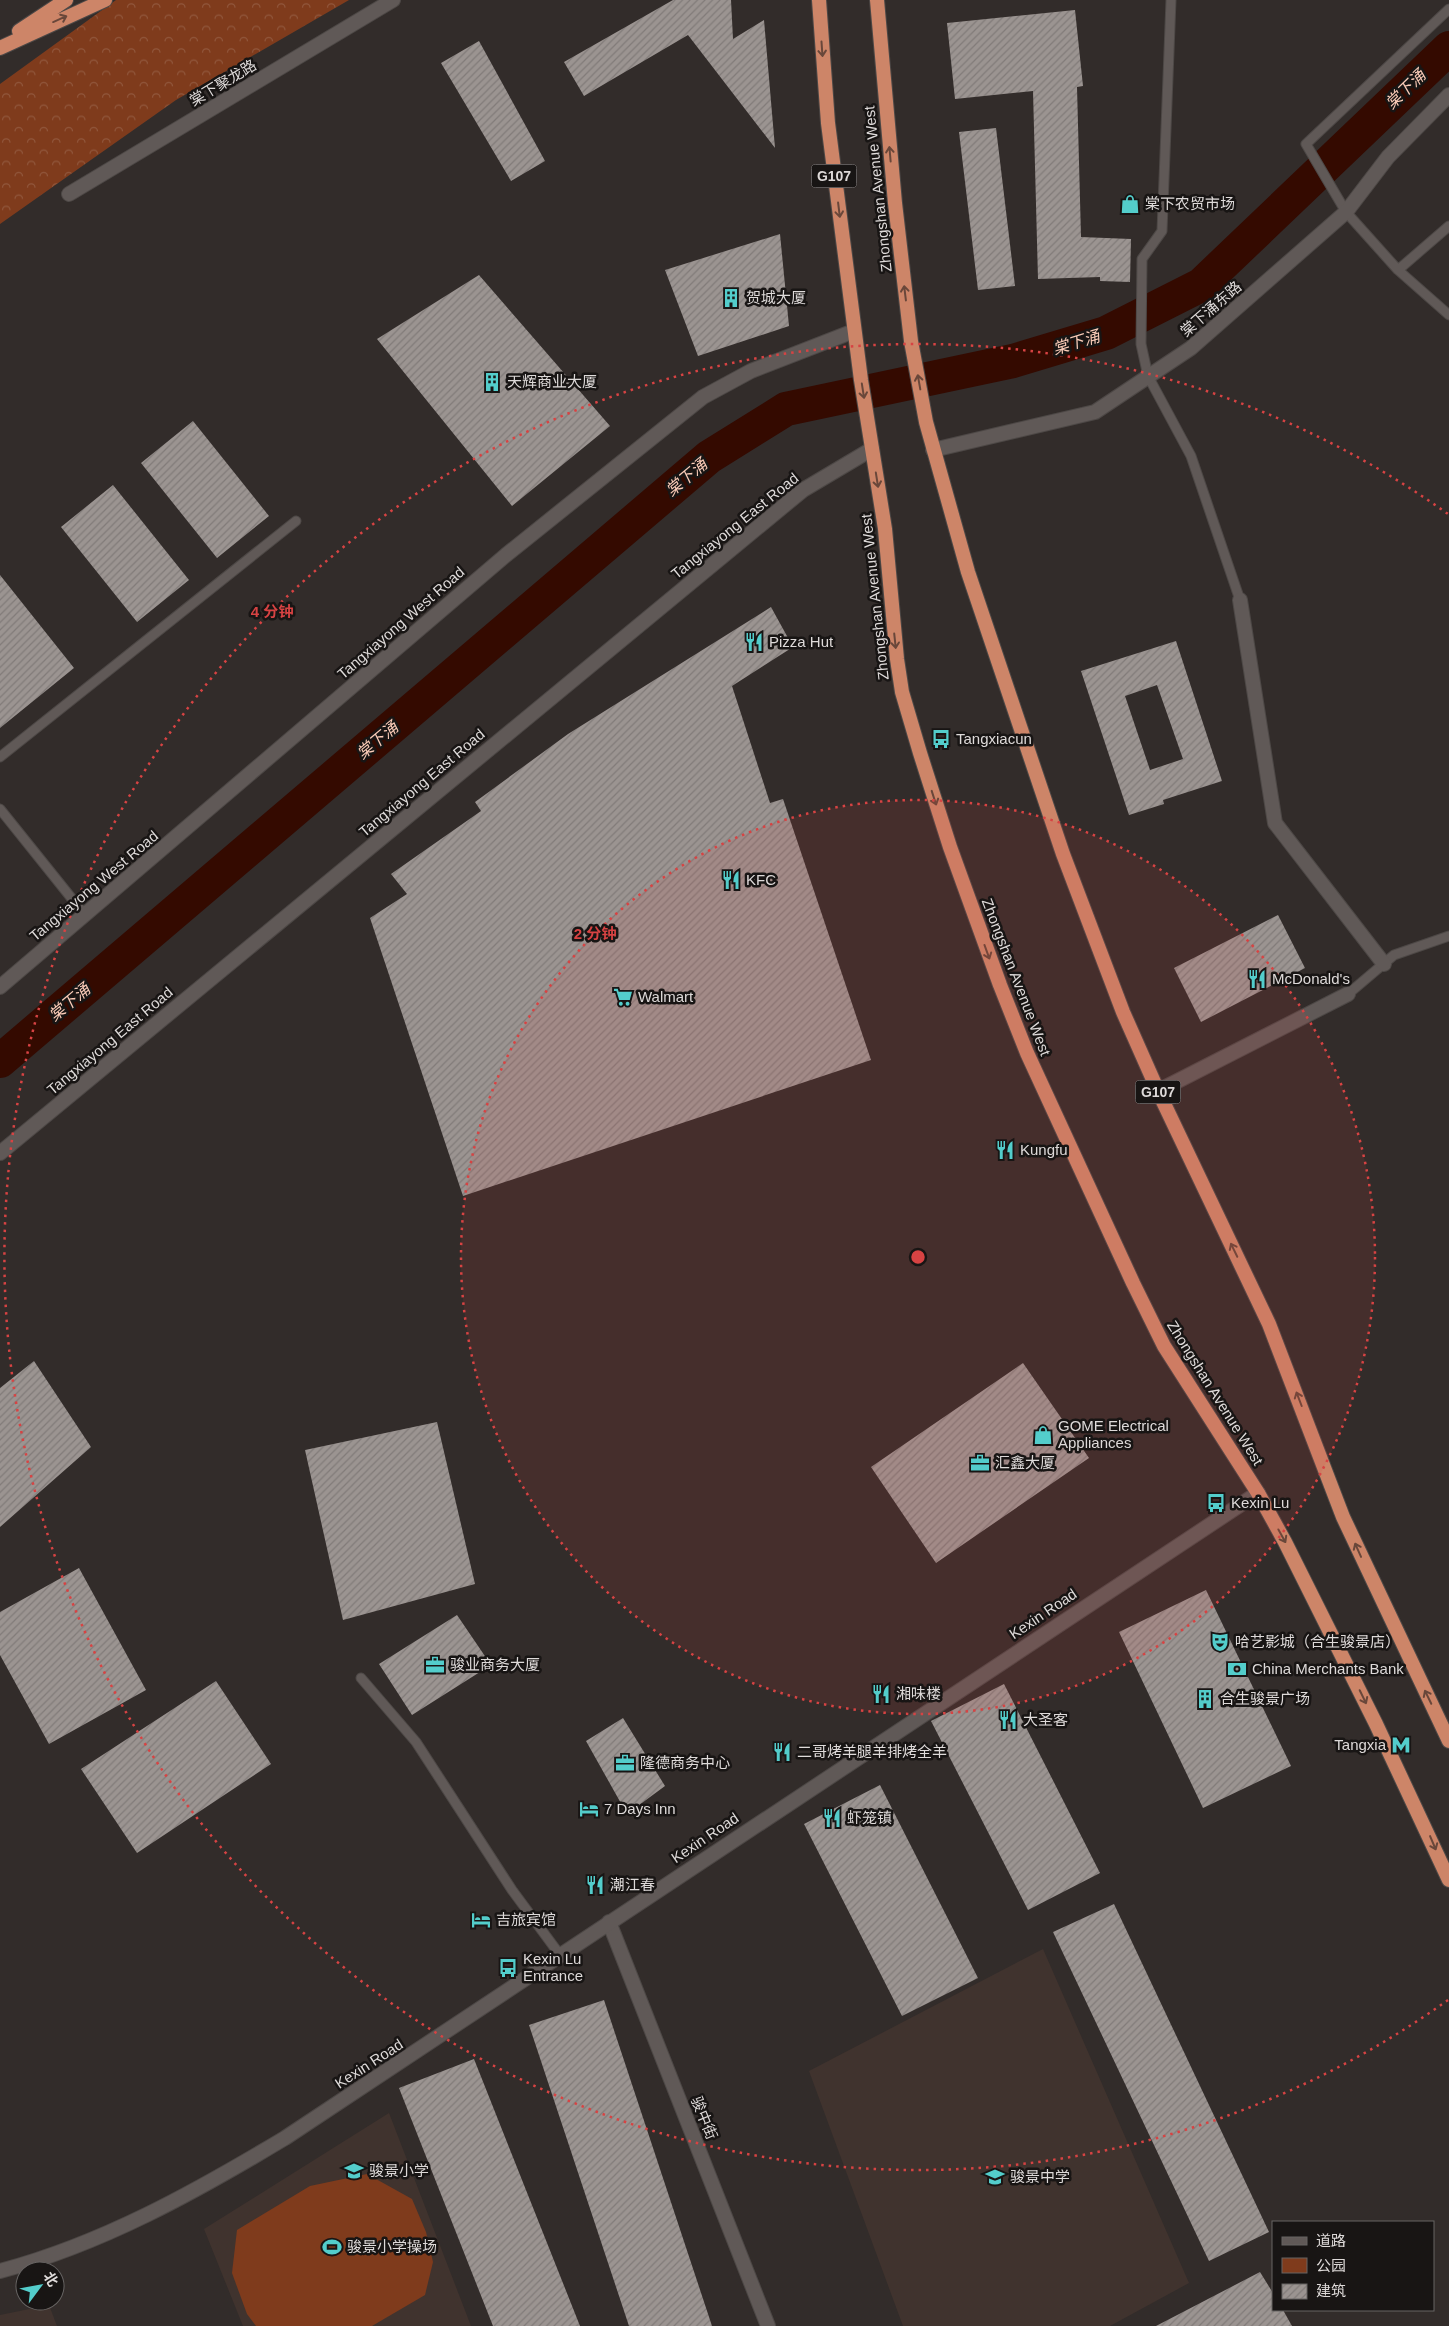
<svg xmlns="http://www.w3.org/2000/svg" width="1449" height="2326" viewBox="0 0 1449 2326" font-family="Helvetica,'Noto Sans SC',sans-serif">
<defs>
<pattern id="forest-crowns" width="20" height="18" patternUnits="userSpaceOnUse" patternTransform="scale(1.25)"><rect width="20" height="18" fill="#7f3b1c"/><path d="M2 6a3 3 0 1 1 6 0M12 15a3 3 0 1 1 6 0" fill="none" stroke="#91573c"/></pattern>
<pattern id="building-hatch" width="6" height="6" patternUnits="userSpaceOnUse" patternTransform="scale(1.25)"><rect width="6" height="6" fill="#9b9491"/><path d="M-1 1l2-2M0 6l6-6M5 7l2-2" fill="none" stroke="#817b79"/></pattern>
</defs>
<rect width="100%" height="100%" fill="#322c2a"/>
<!-- built -->
<path fill="#40332e" d="M1043,1949L1189,2283L1110,2326H903L809,2071Z
M389,2113L471,2326H243L204,2229Z
M49,2305L57,2326H0V2315Z"/>
<!-- green -->
<path fill="#7f3b1c" d="M367,2174L412,2199L426,2232L433,2262L425,2295L372,2326H256L247,2314L232,2273L237,2230L310,2186Z"/>
<!-- forest -->
<path fill="url(#forest-crowns)" d="M116,0H349L176,100L0,224V84Z"/>
<g fill="none" stroke-linecap="round" stroke-linejoin="round">
<!-- river -->
<path stroke="#340a00" stroke-width="34" d="M0,1061L709,457L786,409L1013,361L1106,333L1201,285L1449,48"/>
</g>
<!-- building -->
<path fill="url(#building-hatch)" fill-rule="evenodd" d="M673,0H731L733,39L764,20L775,148L688,35L584,96L564,62Z
M1075,10L1083,86L1077,87L1081,237L1131,239L1130,282L1100,281V277L1038,279L1033,91L955,99L947,23Z
M479,41L545,161L511,181L441,63Z
M996,128L1015,286L978,290L959,132Z
M780,234L789,326L698,356L665,270Z
M479,275L610,426L512,506L377,339Z
M193,421L269,516L217,558L141,463Z
M113,485L189,580L137,622L61,527Z
M0,575L74,668L0,728Z
M771,607L793,647L732,686L770,803L783,799L871,1060L463,1196L370,918L407,894L391,874L481,811L475,802L568,734Z
M1176,641L1222,781L1163,800L1164,804L1129,815L1081,671ZM1157,685L1183,759L1150,770L1125,696Z
M1278,915L1305,968L1201,1022L1174,968Z
M34,1361L91,1447L0,1527V1388Z
M1023,1363L1089,1458L936,1563L871,1467Z
M437,1422L475,1584L343,1620L305,1450Z
M79,1568L146,1690L49,1744L0,1655V1612Z
M1206,1590L1291,1766L1203,1808L1119,1632Z
M457,1615L491,1665L412,1715L379,1664Z
M216,1681L271,1764L137,1853L81,1769Z
M1004,1684L1100,1873L1028,1910L931,1721Z
M623,1718L665,1786L627,1814L586,1741Z
M880,1785L978,1978L902,2016L804,1824Z
M1114,1904L1269,2232L1209,2261L1053,1932Z
M604,2000L712,2326H629L529,2025Z
M474,2059L580,2326H493L399,2088Z
M1260,2272L1273,2293V2310H1283L1292,2326H1156Z"/>
<g fill="none" stroke-linecap="round" stroke-linejoin="round">
<!-- service casing -->
<g stroke="#4d4846" stroke-width="11">
<path id="service" d="M1171,0L1162,231L1142,259L1141,344L1148,376L1191,456L1240,600
M1449,9L1306,144L1346,212L1398,270L1449,315
M1398,270L1449,226
M0,757L296,521
M0,809L85,915
M1348,994L1394,955L1449,936
M361,1678L416,1742L512,1890L560,1955"/>
</g>
<!-- minor casing -->
<g stroke="#4d4846" stroke-width="16">
<path id="minor" d="M69,194L393,0
M933,450L1095,412L1191,348L1346,212L1388,157L1449,95
M1240,600L1275,823L1384,964
M0,987L506,555L703,397L751,371L854,331
M1158,1091L1348,994
M0,1153L803,490L872,449
M609,1922L768,2326"/>
</g>
<!-- tertiary casing -->
<g stroke="#4d4846" stroke-width="16">
<path id="tertiary" d="M0,2271C102,2244 195,2192 285,2138L1258,1493"/>
</g>
<!-- trunk casing -->
<g stroke="#4d4846" stroke-width="16">
<path id="trunk" d="M819,0L828,123L861,380L885,529L897,659L902,692L920,753L950,847L1000,985L1027,1053L1133,1283L1164,1346L1258,1493L1285,1542L1376,1724L1449,1880
M877,0L895,203L911,341L926,422L968,572L1063,854L1123,1012L1158,1091L1269,1324L1343,1517L1449,1741
M19,31L66,0
M0,48L105,0"/>
</g>
<!-- service -->
<use href="#service" stroke="#605957" stroke-width="9"/>
<!-- minor -->
<use href="#minor" stroke="#605957" stroke-width="14"/>
<!-- tertiary -->
<use href="#tertiary" stroke="#605957" stroke-width="14"/>
<!-- trunk -->
<use href="#trunk" stroke="#cd8568" stroke-width="14"/>
</g>
<!-- one-way arrows -->
<defs><path id="oneway-shaft" d="M-6 0H5M1.5-3L5.5 0L1.5 3" fill="none" stroke-width="1.6" stroke-linecap="round" stroke-linejoin="round" transform="scale(1.25)"/></defs>
<g stroke="#69473a">
<use href="#oneway-shaft" transform="translate(60 19) rotate(-24)"/>
<use href="#oneway-shaft" transform="translate(822 49) rotate(86)"/>
<use href="#oneway-shaft" transform="translate(890 154) rotate(-95)"/>
<use href="#oneway-shaft" transform="translate(839 210) rotate(83)"/>
<use href="#oneway-shaft" transform="translate(905 293) rotate(-97)"/>
<use href="#oneway-shaft" transform="translate(919 382) rotate(-100)"/>
<use href="#oneway-shaft" transform="translate(863 391) rotate(81)"/>
<use href="#oneway-shaft" transform="translate(877 480) rotate(81)"/>
<use href="#oneway-shaft" transform="translate(895 641) rotate(84)"/>
<use href="#oneway-shaft" transform="translate(934 798) rotate(72)"/>
<use href="#oneway-shaft" transform="translate(987 952) rotate(70)"/>
<use href="#oneway-shaft" transform="translate(1234 1250) rotate(-116)"/>
<use href="#oneway-shaft" transform="translate(1299 1399) rotate(-111)"/>
<use href="#oneway-shaft" transform="translate(1282 1536) rotate(61)"/>
<use href="#oneway-shaft" transform="translate(1358 1550) rotate(-114)"/>
<use href="#oneway-shaft" transform="translate(1363 1697) rotate(64)"/>
<use href="#oneway-shaft" transform="translate(1428 1697) rotate(-116)"/>
<use href="#oneway-shaft" transform="translate(1433 1843) rotate(67)"/>
</g>
<!-- distance rings -->
<circle cx="918" cy="1257" r="457" fill="#d74343" fill-opacity=".12"/>
<g fill="none" stroke="#d74343" stroke-width="2.5" stroke-dasharray="2.5 5">
<circle cx="918" cy="1257" r="457"/>
<path d="M1448 2000A913 913 0 1 1 1448 514"/>
</g>
<!-- icons -->
<defs>
<g id="shop-bare" transform="scale(1.5)"><path d="M-5-2.5h2.3a2.7 3.5 0 0 1 5.4 0H5L5.5 6h-11ZM-1.5-2.5h3a1.5 2.3 0 0 0-3 0Z" fill="#53cdcb" stroke="#181514" stroke-width="2.5" paint-order="stroke"/></g>
<g id="building-bare" transform="scale(1.5)"><path d="M-4-6H4V6H1V3H-1V6H-4ZM-2.5-4.3h1.7v1.8h-1.7ZM.8-4.3h1.7v1.8H.8ZM-2.5-1h1.7V.8h-1.7ZM.8-1h1.7V.8H.8Z" fill="#53cdcb" stroke="#181514" stroke-width="2.5" paint-order="stroke"/></g>
<g id="restaurant-bare" transform="scale(1.5)"><path d="M-5-6h1v4h1v-4h1v4h1v-4h1v5L-1.5 .5V6h-2V.5L-5-1ZM5-6V6H3V1.5H1.5Q1.5-4 5-6Z" fill="#53cdcb" stroke="#181514" stroke-width="2.5" paint-order="stroke"/></g>
<g id="bus-bare" transform="scale(1.5)"><path d="M-5-6H5V4H4V6H2V4H-2V6H-4V4H-5ZM-3.5-4V0h7V-4ZM-3.5 1.2v1.5H-2V1.2ZM2 1.2v1.5H3.5V1.2Z" fill="#53cdcb" stroke="#181514" stroke-width="2.5" paint-order="stroke"/></g>
<g id="supermarket-bare" transform="scale(1.5)"><path d="M-6-5.5h2.5l.6 2H6L4.5 2H-2.5L-4.4-4H-6ZM-1.5 3.2a1.3 1.3 0 1 0 .1 0ZM3 3.2a1.3 1.3 0 1 0 .1 0Z" fill="#53cdcb" stroke="#181514" stroke-width="2.5" paint-order="stroke"/></g>
<g id="office-bare" transform="scale(1.5)"><path d="M-6-3h4V-5.5h4V-3h4V5H-6ZM-1-4.5V-3h2v-1.5ZM-6 0V1H6V0Z" fill="#53cdcb" stroke="#181514" stroke-width="2.5" paint-order="stroke"/></g>
<g id="theatre-bare" transform="scale(1.5)"><path d="M-5-5.5Q0-4 5-5.5V0Q5 5 0 6Q-5 5-5 0ZM-3.3-2.5H-1v1.5H-3.3ZM1-2.5H3.3v1.5H1ZM-2.8 1Q0 5.5 2.8 1Z" fill="#53cdcb" stroke="#181514" stroke-width="2.5" paint-order="stroke"/></g>
<g id="bank-bare" transform="scale(1.5)"><path d="M-6-4H6V4H-6ZM0-2.3a2.3 2.3 0 1 0 0 4.6a2.3 2.3 0 1 0 0-4.6Z" fill="#53cdcb" stroke="#181514" stroke-width="2.5" paint-order="stroke"/></g>
<g id="metro-bare" transform="scale(1.5)"><path d="M-5.5 5V-5H-3L0 0L3-5H5.5V5H3V-.5L0 4L-3-.5V5Z" fill="#53cdcb" stroke="#181514" stroke-width="2.5" paint-order="stroke"/></g>
<g id="hotel-bare" transform="scale(1.5)"><path d="M-6-4.5h1.5V1H6V5H4.5V3h-9V5H-6ZM-4 0a1.8 1.8 0 1 1 3.6 0ZM.5 0V-2.5h3Q6-2.5 6 0Z" fill="#53cdcb" stroke="#181514" stroke-width="2.5" paint-order="stroke"/></g>
<g id="school-bare" transform="scale(1.5)"><path d="M0-5L7-2L0 1L-7-2ZM-4 1L0 2.5L4 1V4Q0 6-4 4Z" fill="#53cdcb" stroke="#181514" stroke-width="2.5" paint-order="stroke"/></g>
<g id="stadium-bare" transform="scale(1.5)"><path d="M0-5a6.5 5 0 1 0 0 10a6.5 5 0 1 0 0-10ZM-3.5-1.8h7v3.6h-7Z" fill="#53cdcb" stroke="#181514" stroke-width="2.5" paint-order="stroke"/></g>
</defs>
<g fill-rule="evenodd">
<use href="#shop-bare" x="1130" y="204"/>
<use href="#building-bare" x="731" y="298"/>
<use href="#building-bare" x="492" y="382"/>
<use href="#restaurant-bare" x="754" y="642"/>
<use href="#bus-bare" x="941" y="739"/>
<use href="#restaurant-bare" x="731" y="880"/>
<use href="#restaurant-bare" x="1257" y="979"/>
<use href="#supermarket-bare" x="623" y="997"/>
<use href="#restaurant-bare" x="1005" y="1150"/>
<use href="#shop-bare" x="1043" y="1435"/>
<use href="#office-bare" x="980" y="1463"/>
<use href="#bus-bare" x="1216" y="1503"/>
<use href="#theatre-bare" x="1220" y="1642"/>
<use href="#office-bare" x="435" y="1665"/>
<use href="#bank-bare" x="1237" y="1669"/>
<use href="#restaurant-bare" x="881" y="1694"/>
<use href="#building-bare" x="1205" y="1699"/>
<use href="#restaurant-bare" x="1008" y="1720"/>
<use href="#metro-bare" x="1401" y="1745"/>
<use href="#restaurant-bare" x="782" y="1752"/>
<use href="#office-bare" x="625" y="1763"/>
<use href="#hotel-bare" x="589" y="1809"/>
<use href="#restaurant-bare" x="832" y="1818"/>
<use href="#restaurant-bare" x="595" y="1885"/>
<use href="#hotel-bare" x="481" y="1920"/>
<use href="#bus-bare" x="508" y="1968"/>
<use href="#school-bare" x="354" y="2171"/>
<use href="#school-bare" x="995" y="2177"/>
<use href="#stadium-bare" x="332" y="2247"/>
</g>
<g text-anchor="middle" stroke-width="5" stroke-linejoin="round" paint-order="stroke">
<!-- shield labels -->
<g fill="#181514" stroke="#a39f9e" stroke-width="1">
<rect x="811.5" y="164.5" width="45" height="23" rx="4"/>
<rect x="1135.5" y="1080.5" width="45" height="23" rx="4"/>
</g>
<g font-size="14" font-weight="bold" fill="#dedad9">
<text x="834" y="181">G107</text>
<text x="1158" y="1097">G107</text>
</g>
<!-- street labels -->
<g font-size="15" fill="#dedad9" stroke="#181514">
<text transform="translate(223 83) rotate(-31)" y="5">棠下聚龙路</text>
<text transform="translate(878 189) rotate(-96)" y="5">Zhongshan Avenue West</text>
<text transform="translate(1211 309) rotate(-41)" y="5">棠下涌东路</text>
<text transform="translate(735 526) rotate(-39)" y="5">Tangxiayong East Road</text>
<text transform="translate(875 597) rotate(-96)" y="5">Zhongshan Avenue West</text>
<text transform="translate(401 623) rotate(-41)" y="5">Tangxiayong West Road</text>
<text transform="translate(422 783) rotate(-40)" y="5">Tangxiayong East Road</text>
<text transform="translate(94 886) rotate(-40)" y="5">Tangxiayong West Road</text>
<text transform="translate(1016 977) rotate(69)" y="5">Zhongshan Avenue West</text>
<text transform="translate(110 1041) rotate(-40)" y="5">Tangxiayong East Road</text>
<text transform="translate(1215 1393) rotate(58)" y="5">Zhongshan Avenue West</text>
<text transform="translate(1043 1614) rotate(-34)" y="5">Kexin Road</text>
<text transform="translate(705 1838) rotate(-34)" y="5">Kexin Road</text>
<text transform="translate(369 2064) rotate(-33)" y="5">Kexin Road</text>
<text transform="translate(704 2118) rotate(68)" y="5">骏中街</text>
</g>
<!-- poi labels -->
<g font-size="15" fill="#dedad9" stroke="#181514" text-anchor="start">
<text x="1145" y="209">棠下农贸市场</text>
<text x="746" y="303">贺城大厦</text>
<text x="507" y="387">天辉商业大厦</text>
<text x="769" y="647">Pizza Hut</text>
<text x="956" y="744">Tangxiacun</text>
<text x="746" y="885">KFC</text>
<text x="1272" y="984">McDonald's</text>
<text x="638" y="1002">Walmart</text>
<text x="1020" y="1155">Kungfu</text>
<text x="1058" y="1431">GOME Electrical<tspan x="1058" dy="17">Appliances</tspan></text>
<text x="995" y="1468">汇鑫大厦</text>
<text x="1231" y="1508">Kexin Lu</text>
<text x="1235" y="1647">哈艺影城（合生骏景店）</text>
<text x="450" y="1670">骏业商务大厦</text>
<text x="1252" y="1674">China Merchants Bank</text>
<text x="896" y="1699">湘味楼</text>
<text x="1220" y="1704">合生骏景广场</text>
<text x="1023" y="1725">大圣客</text>
<text x="1386" y="1750" text-anchor="end">Tangxia</text>
<text x="797" y="1757">二哥烤羊腿羊排烤全羊</text>
<text x="640" y="1768">隆德商务中心</text>
<text x="604" y="1814">7 Days Inn</text>
<text x="847" y="1823">虾笼镇</text>
<text x="610" y="1890">潮江春</text>
<text x="496" y="1925">吉旅宾馆</text>
<text x="523" y="1964">Kexin Lu<tspan x="523" dy="17">Entrance</tspan></text>
<text x="369" y="2176">骏景小学</text>
<text x="1010" y="2182">骏景中学</text>
<text x="347" y="2252">骏景小学操场</text>
</g>
<!-- water labels -->
<g font-size="16" font-style="italic" fill="#fbccb8" stroke="#181514">
<text transform="translate(1405 89) rotate(-44)" y="6">棠下涌</text>
<text transform="translate(1076 342) rotate(-17)" y="6">棠下涌</text>
<text transform="translate(686 477) rotate(-40)" y="6">棠下涌</text>
<text transform="translate(377 740) rotate(-40)" y="6">棠下涌</text>
<text transform="translate(69 1002) rotate(-40)" y="6">棠下涌</text>
</g>
</g>
<circle cx="918" cy="1257" r="8" fill="#d74343" stroke="#181514" stroke-width="2.5"/>
<g font-size="15" text-anchor="middle" font-weight="bold" fill="#d74343" stroke="#181514" stroke-width="5" stroke-linejoin="round" paint-order="stroke">
<text x="272" y="617">4 分钟</text>
<text x="595" y="939">2 分钟</text>
</g>
<!-- legend -->
<rect x="1272" y="2221" width="162" height="90" fill="#181514" stroke="#676463"/>
<rect x="1282" y="2237" width="25" height="8" fill="#605957" stroke="#676463"/>
<text x="1316" y="2246" font-size="15" fill="#dedad9">道路</text>
<rect x="1282" y="2258" width="25" height="15" fill="#7f3b1c" stroke="#676463"/>
<text x="1316" y="2271" font-size="15" fill="#dedad9">公园</text>
<rect x="1282" y="2284" width="25" height="15" fill="url(#building-hatch)" stroke="#676463"/>
<text x="1316" y="2296" font-size="15" fill="#dedad9">建筑</text>
<!-- north arrow -->
<g transform="translate(40 2286) rotate(58)"><circle r="24" fill="#181514" stroke="#676463"/>
<path d="M0-4L9 19L0 12L-9 19Z" fill="#53cdcb"/>
<text y="-8" font-size="14" font-weight="bold" text-anchor="middle" fill="#dedad9">北</text>
</g>
</svg>
